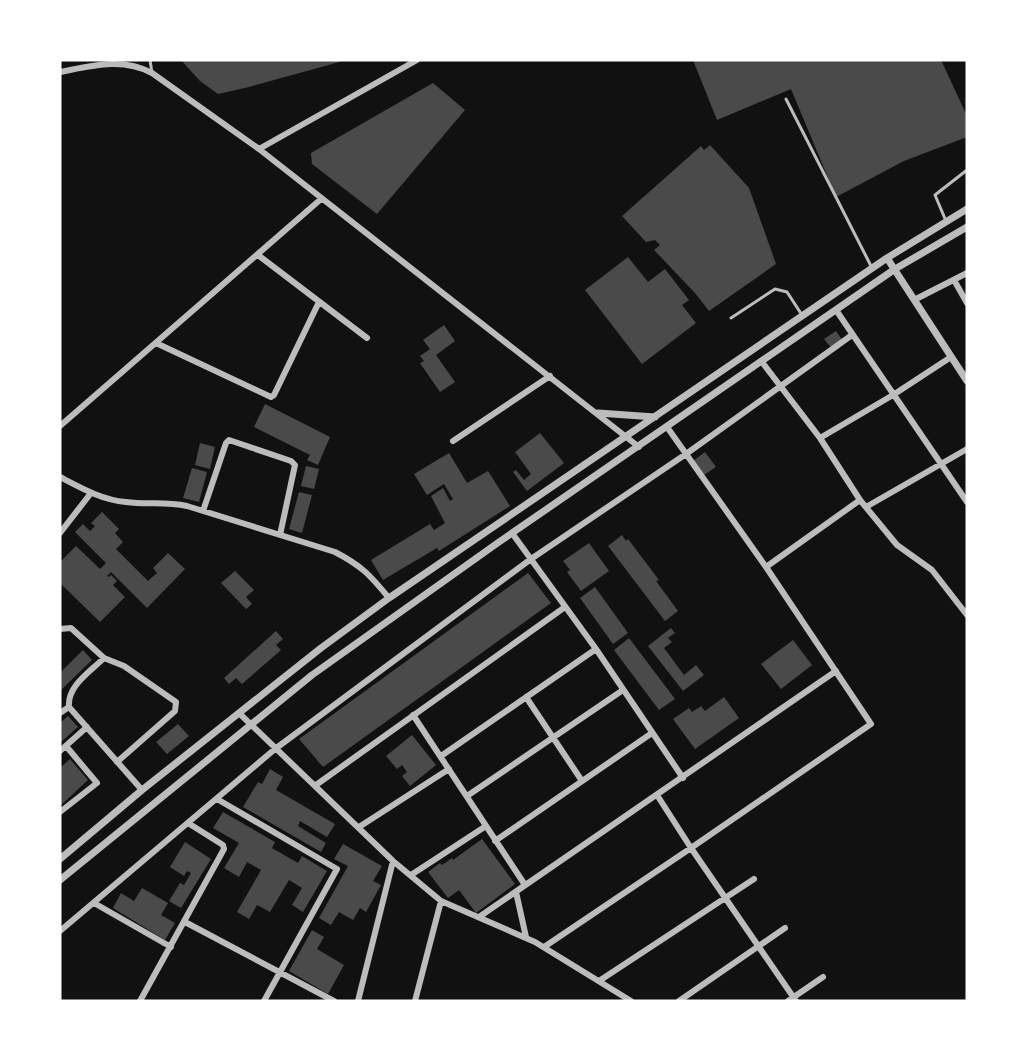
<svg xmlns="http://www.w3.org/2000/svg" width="1027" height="1061" viewBox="0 0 1027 1061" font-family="'Source Sans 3',sans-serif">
<rect width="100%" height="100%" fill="#111"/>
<!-- building -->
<path fill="#4a4a4a" d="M181,60H343V61L249,87L218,94L200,81Z
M693,60H941L967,116V137L904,161L836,197L791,89L717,120Z
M433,83L465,110L377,214L312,164L311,153Z
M710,145L749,188L776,264L709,311L695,293L654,250L660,245L655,240L646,242L622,216L701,146L704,150Z
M628,257L648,282L665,269L689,300L682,305L696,323L642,364L585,290Z
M444,325L455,341L436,355L455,382L440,392L420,363L424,361L420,356L430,349L423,340Z
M836,331L843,341L832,349L824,339Z
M265,404L330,437L318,465L307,460L310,455L254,427Z
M540,433L564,463L527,491L513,472L516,470L524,480L531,474L515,452Z
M200,443L215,447L210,469L195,465Z
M705,452L716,467L704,475L693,461Z
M449,453L467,483L488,471L510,506L439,551L437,548L383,580L371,560L430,524L434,530L445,523L431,496L443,488L450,501L453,499L444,484L427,495L414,474Z
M306,466L319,469L314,489L301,486Z
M192,468L207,472L199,502L183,498Z
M299,492L312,495L302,533L289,529Z
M102,512L119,529L115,533L123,542L116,549L148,581L157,573L153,568L168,553L185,569L147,608L111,572L107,576L109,577L111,575L117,581L113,585L125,597L100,622L60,583V562L76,546L100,569L106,563L75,532L83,524L90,531L95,526L91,523Z
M622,535L626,541L628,539L659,580L656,581L678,611L665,621L608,546Z
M589,543L609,571L581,591L567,572L570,570L563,561Z
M235,571L254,590L246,597L252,604L246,609L221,583Z
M528,573L551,603L323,767L299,739Z
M595,587L628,633L613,644L580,598Z
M671,628L675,633L668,638L672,642L664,648L684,675L696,665L704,675L683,691L648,646Z
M276,631L283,639L276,645L281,650L242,684L236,678L229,684L224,678Z
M629,638L675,699L659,710L614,650Z
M793,640L812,665L781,689L761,664Z
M83,650L92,660L60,691V673Z
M724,697L739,718L695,749L673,719L689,708L692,712L701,706L705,711Z
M68,716L78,727L60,743V723Z
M178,724L189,736L167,754L156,742Z
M412,735L436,765L410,786L402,776L407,772L402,765L397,769L386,756Z
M70,759L88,780L60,806V768Z
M270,769L283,777L276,790L335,824L327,837L300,821L298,826L326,843L321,852L243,807L258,782L262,784Z
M223,812L275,842L272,848L298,863L302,856L327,871L303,912L292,905L302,888L289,880L270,912L257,905L249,919L237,912L261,870L247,862L239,877L224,868L239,843L213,828Z
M482,839L515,884L476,913L459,890L448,898L428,872L440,863L442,865L452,858L453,860Z
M185,842L211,859L181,908L169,901L180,883L184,885L191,873L187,871L184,876L170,867Z
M343,844L382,866L373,881L381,885L366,912L360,908L353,920L339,912L331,925L319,918L348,866L334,859Z
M142,888L168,903L161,915L175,923L165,940L113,908L121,893L134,901Z
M312,930L324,937L317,949L344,965L328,994L289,971Z"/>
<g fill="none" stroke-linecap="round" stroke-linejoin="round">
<!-- service -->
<path stroke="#bcbcbc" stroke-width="3" d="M150,60L152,73
M786,99L872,268
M946,221L935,195L967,170
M731,318L775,289L787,292L802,315"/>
<!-- minor -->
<path stroke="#bcbcbc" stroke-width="6" d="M60,72C91,66 122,57 152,73L259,149L639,447
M259,149L417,60
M258,255L367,338
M954,280L967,303
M914,300L967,273
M836,310L967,502
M156,343L271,397L274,395L319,302
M762,362L820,438L860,500L897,545L932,570L967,615
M60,426L321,199
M820,438L893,395L951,357
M453,441L550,376
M60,477C81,488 102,500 126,502C147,505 165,501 187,506L335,552C362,566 370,575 389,598
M866,507L967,449
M203,511L226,443L229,440L291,461L295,465L280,535
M60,533L91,493
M512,533L596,649L683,778
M766,567L860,500
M60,629L71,628L104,658L124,666L176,702L175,711L117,762
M104,658C90,672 67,686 69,707L142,790
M526,697L582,781
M60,713L69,707
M240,714L393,861L441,901L535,942L631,1001
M413,715L525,885
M60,751L87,727
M441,756L596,649
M316,785L565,607
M657,795L691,848L796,1001
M467,796L623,690
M217,799L337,869L264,1001
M60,812L97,783L66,746
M359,827L449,769
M495,841L652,733
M411,875L486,826
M516,892L526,937
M94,903L171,947
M479,917L836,671
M185,922L334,1001
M60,931L275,749L531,559L686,454L852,335
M544,947L691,848L871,724L766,567L667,427
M599,981L754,879
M140,1001L224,849L223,845L188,823
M358,1001L393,861
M415,1001L441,901
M679,1001L785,928
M788,1001L823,977"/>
<!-- tertiary -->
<path stroke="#bcbcbc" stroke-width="7" d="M887,258L967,381
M598,413L655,417
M60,859L142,790L321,648L389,598L887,258L967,209
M60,880L312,675L499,542L895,269L967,227"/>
</g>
<!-- border -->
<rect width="1027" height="1061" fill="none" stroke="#ffffff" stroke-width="123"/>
</svg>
